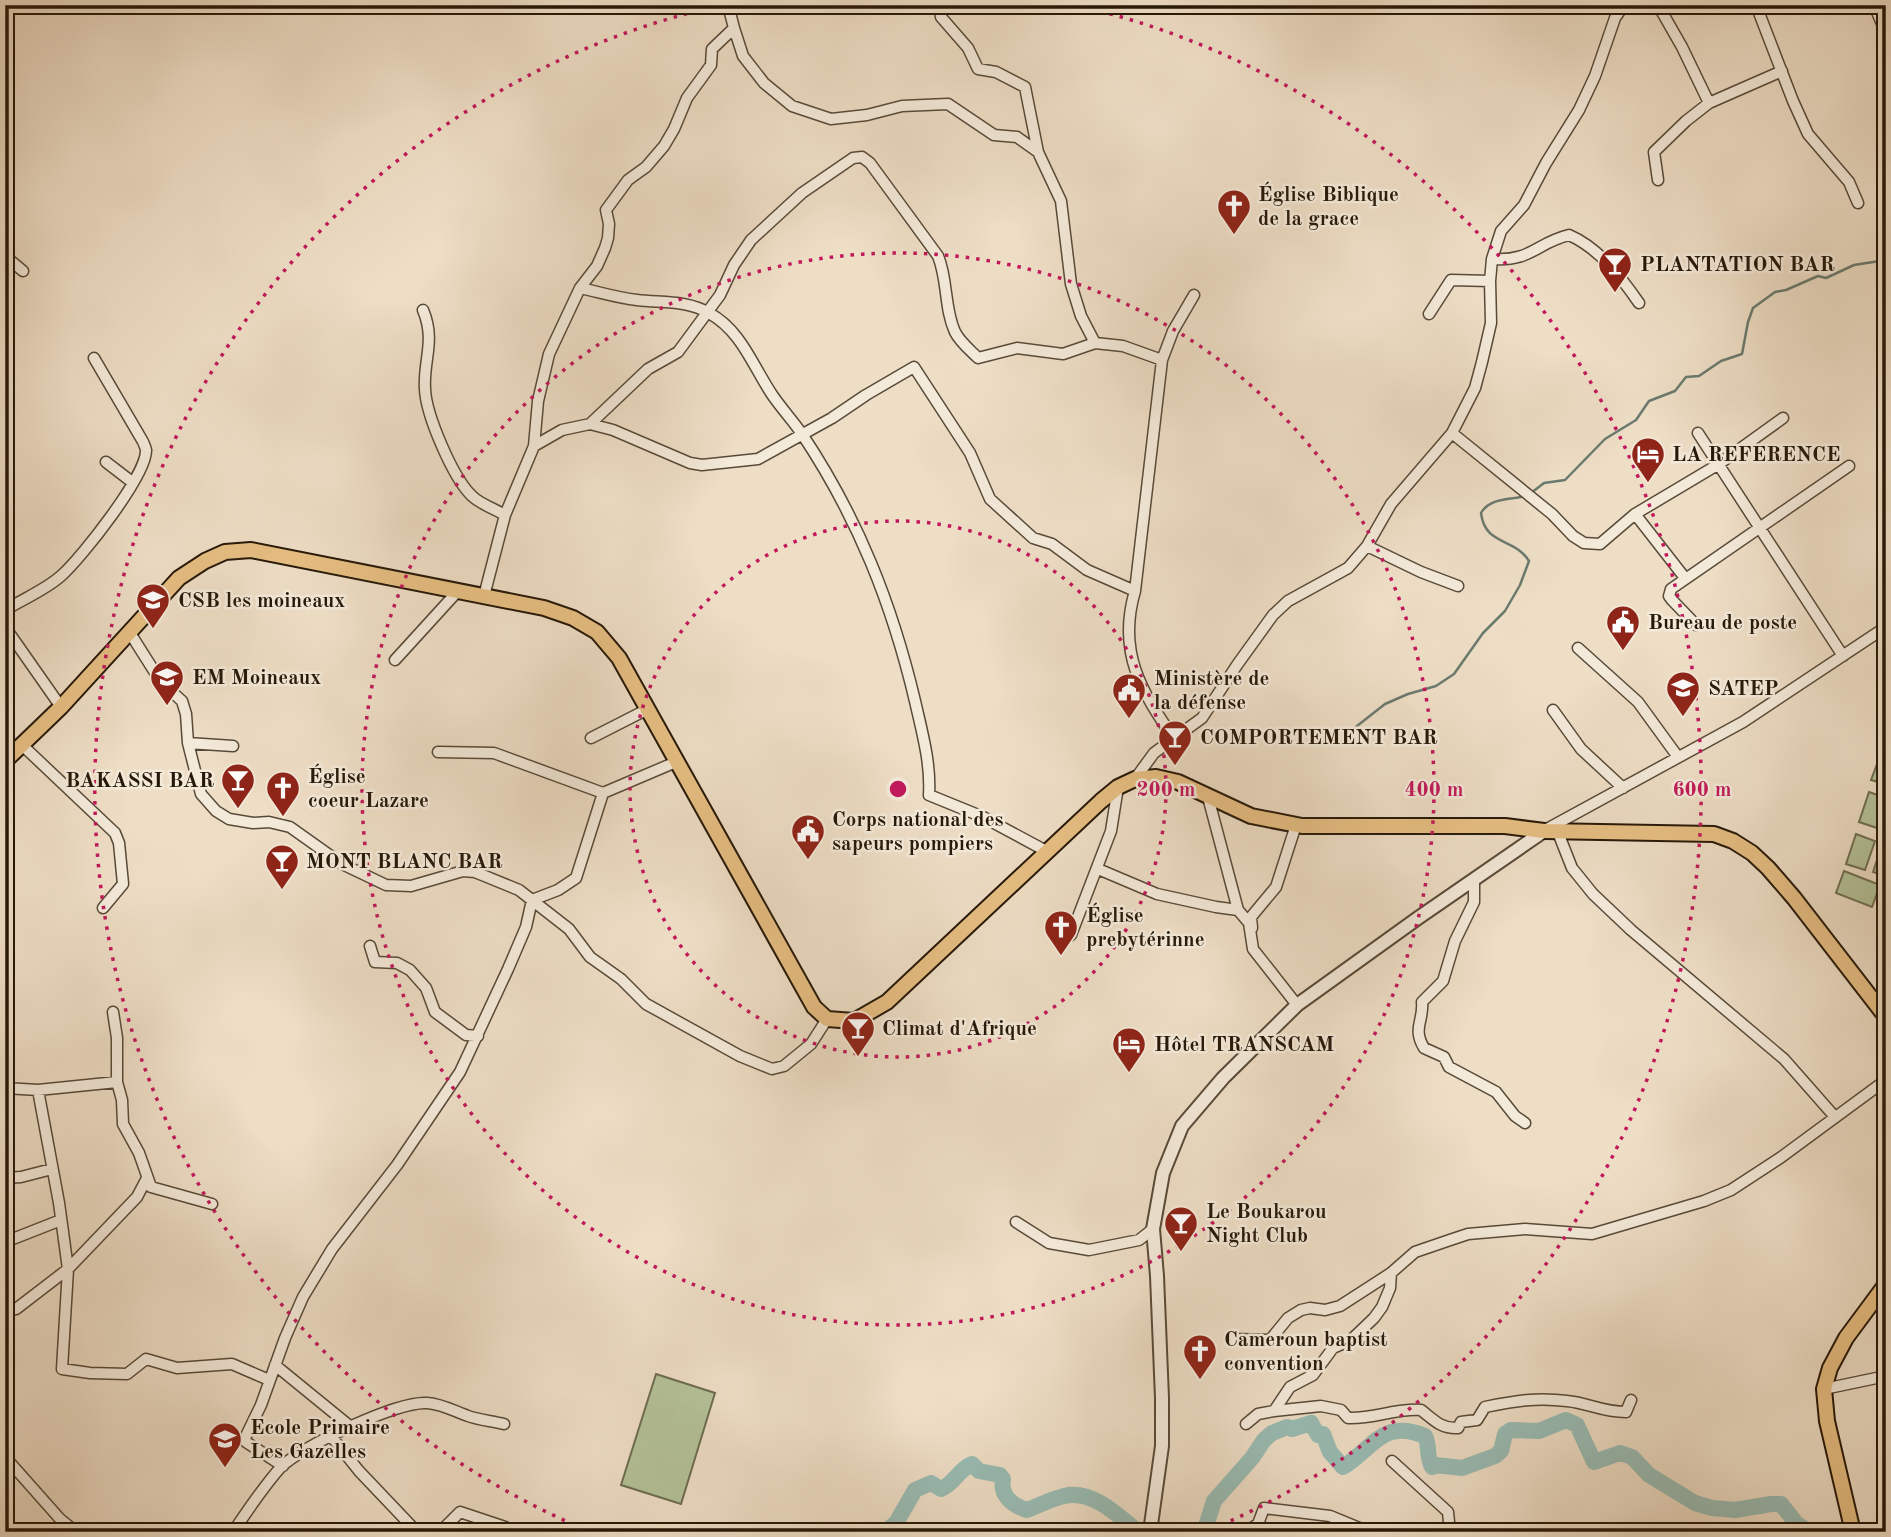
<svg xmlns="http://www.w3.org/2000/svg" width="1891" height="1537" viewBox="0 0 1891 1537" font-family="'Old Standard TT',serif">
<rect width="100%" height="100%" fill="#eedec6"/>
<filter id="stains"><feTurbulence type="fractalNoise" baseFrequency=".00286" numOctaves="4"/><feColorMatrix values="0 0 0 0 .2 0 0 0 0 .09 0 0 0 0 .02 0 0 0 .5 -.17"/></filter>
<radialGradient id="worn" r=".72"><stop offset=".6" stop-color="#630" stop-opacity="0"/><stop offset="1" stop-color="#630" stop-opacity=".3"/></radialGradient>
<!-- green -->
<path fill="#b4c299" stroke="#6d6d50" stroke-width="2" d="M1882,751L1886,753V784L1871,780Z
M1869,792L1886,798V831L1859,822Z
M1856,834L1875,841L1865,870L1846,864Z
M1883,842L1886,843V876L1873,872Z
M1844,871L1880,885L1872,907L1836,893Z
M656,1374L715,1393L681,1504L621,1485Z"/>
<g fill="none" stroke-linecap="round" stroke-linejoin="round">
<!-- stream -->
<path stroke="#6b7a6f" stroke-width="2.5" d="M1531,493L1544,483L1565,480L1605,439L1636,420L1649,401L1675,391L1686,377L1699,376L1721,361L1742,354L1748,322L1753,308L1775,292L1786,290L1818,276L1826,278L1854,265L1886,260
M1348,738L1357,726L1385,704L1408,694L1436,686L1454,674L1483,633L1505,611L1520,585L1529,561C1514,537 1485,546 1481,513C1490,497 1511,500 1526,496"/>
<!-- river -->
<path stroke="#99bcb4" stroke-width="16" d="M885,1532L896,1523L915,1490L931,1483L941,1489C954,1484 959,1469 972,1464L979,1471L1000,1475L1003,1479C1000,1495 1011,1505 1027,1510C1038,1506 1051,1499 1064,1496C1092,1489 1119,1516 1138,1532
M1204,1532L1214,1501L1252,1458L1264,1440L1272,1433L1287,1427L1292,1429L1311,1423L1318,1435L1323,1434L1330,1452L1343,1467C1373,1449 1382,1418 1425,1436C1430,1446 1426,1456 1432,1467L1436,1465L1462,1468L1495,1456L1501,1451L1505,1434L1511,1430L1539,1431L1566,1420L1577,1425L1594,1462L1620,1453L1632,1457L1649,1475L1695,1503L1712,1508L1735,1510L1771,1504H1781L1796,1523L1809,1532"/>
<!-- minor casing -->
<g stroke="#584a38" stroke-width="13">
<path id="minor" d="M939,5L941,17L968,48L978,69L996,72L1025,87L1038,152L1061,201L1071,284L1081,316L1095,343L1123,346L1162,360
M1658,5L1682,47L1709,103L1782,71
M1756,5L1793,101L1808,134L1849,182L1858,203
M1874,5L1886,33
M734,28L743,56L764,83L792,106L831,119L867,115L902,106L948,104L994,135L1017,137L1038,152
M1658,180L1654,152L1686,121L1709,103
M5,256L23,271
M1492,259C1531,262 1536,243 1569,235C1599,248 1621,277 1639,303
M580,288C599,292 618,298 637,300C662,303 687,300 709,313C742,331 753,367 773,396C782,409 793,421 802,434C858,518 892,604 915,701C922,732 931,763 929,795L983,817L1048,852
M423,310C436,341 423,360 425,389C426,415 453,478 472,496C480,504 495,509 505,515
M1429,314L1451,280L1490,281
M590,424L613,430L690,463L702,465L758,459L832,418L866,395L914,367L970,453L990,499L1033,538L1052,544L1087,570L1135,591
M1452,433L1552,514L1573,536L1584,543L1600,544L1635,514L1719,464L1783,418
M1698,433L1843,656
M534,446L562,430L590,424L648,369L678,352L720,295L734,265L751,240L802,193L853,158L862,157L870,163L938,256C948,280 944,308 955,332C960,342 970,350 978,358L1017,348L1063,354L1095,343
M106,462L132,482
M1635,514L1685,578
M1367,546L1421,572L1458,586
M484,596L505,515L534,446L538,401L549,354L580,288L597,266L605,248L608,238L609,224L606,210L628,180L646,167L664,146L674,129L687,98L711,65L712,49L734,28L728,5
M5,615L7,609C25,598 47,589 62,575C82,557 147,475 146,450C146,449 143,441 142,440L94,358
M1696,625L1672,600L1669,596L1671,589L1849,466
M5,627L61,707
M130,633L161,682L182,701L186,714L188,743L201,794L216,811L229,819L253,823L269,822L290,827L342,864L386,885L411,886L463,871L475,872L519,890L569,929L590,957L621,979L646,1004L740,1056L772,1069L784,1066L811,1044L827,1019
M1578,648L1638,702L1678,757
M395,660L457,592
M1553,710L1581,749L1623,788
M591,738L648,709
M1175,740C1141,691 1117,652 1135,591L1162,360L1173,331L1194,295
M188,743L233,746
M22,745L115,833L119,843L123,884L103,908
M438,752L494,753L603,793
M1135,779L1154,753L1202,718L1237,665L1273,615L1288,601L1348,568L1367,546L1391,504L1452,433L1475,388L1482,362L1491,323L1490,281L1492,259L1501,231L1524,205L1546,163L1579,110L1595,76L1615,18L1624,5
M1208,797L1238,910
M1547,829L1743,722L1886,627
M1557,830L1572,868L1593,894L1631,930L1784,1059L1835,1117
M1098,869L1157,894L1216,907L1238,910L1249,923L1253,949L1297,1005
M1474,879V902L1455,941L1443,981L1422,1002C1424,1021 1412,1028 1424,1048L1444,1057L1449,1067L1496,1092L1515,1116L1525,1123
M1252,928L1251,917L1276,887L1296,825
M1071,935L1111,831L1118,787
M370,946L375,962L397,963L410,970L426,988L435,1012L466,1035L478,1036
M113,1012L117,1038V1082L122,1100L123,1124L139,1153L151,1187L212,1204
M5,1088L38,1090L117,1082
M38,1090L59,1203L68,1269L62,1369L90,1373L127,1374L146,1359L177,1368L232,1364L269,1380
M5,1178L21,1177L52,1169
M1016,1222L1049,1243L1089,1250L1139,1240L1153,1229
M5,1242L61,1220
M5,1312L16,1309L68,1269L137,1197L147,1178
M1232,1339L1270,1340L1288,1318L1301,1310L1310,1308L1325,1310L1340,1306L1391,1273L1415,1252L1450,1240L1468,1234L1525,1229L1592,1234L1704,1201L1731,1190L1780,1158L1886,1080
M275,1365L351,1427
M1824,1389L1886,1376
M1274,1411L1321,1406L1341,1410L1348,1418C1374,1419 1396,1408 1421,1410C1434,1420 1441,1429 1458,1428L1461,1422L1477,1420L1485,1407C1515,1401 1537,1397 1567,1401C1589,1403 1601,1412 1626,1412L1631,1400
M1246,1424L1258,1414L1274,1411L1290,1387L1313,1375L1333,1348L1351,1340L1374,1318L1382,1307L1390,1288L1391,1273
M331,1436L359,1471L417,1532
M5,1457L60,1519L76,1532
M1392,1461L1448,1512L1450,1532
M283,1466L246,1442L245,1438L261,1405L285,1338L303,1297L332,1249L397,1165L460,1072L508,969L526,927L532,900L558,890L576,878L603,793L676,762
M233,1532C248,1510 263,1487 281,1467C302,1446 397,1401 427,1403C442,1404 454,1411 468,1416C479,1420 492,1421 504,1424
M440,1532L460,1512L505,1527L511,1532
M1246,1532L1258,1524
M1262,1532L1258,1524L1264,1508L1330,1516L1369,1532"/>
</g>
<!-- tertiary casing -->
<g stroke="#584a38" stroke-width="16">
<path id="tertiary" d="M1150,1532L1162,1446V1398L1157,1276L1153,1229L1163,1173L1182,1126L1223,1078L1297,1005L1418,918L1544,831"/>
</g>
<!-- primary casing -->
<g stroke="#261808" stroke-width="18">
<path id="primary" d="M5,761L61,707L179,578L205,561L225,552L251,550L544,608L573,618L597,632L619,658L814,1007L827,1019L854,1021L887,1002L1101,801L1118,787L1135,779L1156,777L1178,782L1251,816L1302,826H1505L1544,831L1714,834L1733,841L1752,853L1768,868L1794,898L1886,1017
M1853,1532L1827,1421L1824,1389L1830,1368L1846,1338L1886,1284"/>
</g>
<!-- minor -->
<use href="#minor" stroke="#f4eada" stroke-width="10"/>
<!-- tertiary -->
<use href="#tertiary" stroke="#f4eada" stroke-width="12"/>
<!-- primary -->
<use href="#primary" stroke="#e7bf83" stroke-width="14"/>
</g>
<!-- distance rings -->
<g fill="none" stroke="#c2185b" stroke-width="3.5" stroke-dasharray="3.5 7">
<circle cx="898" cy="789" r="268"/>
<circle cx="898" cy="789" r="536"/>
<path d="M584 1529A804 804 0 0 1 717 6M1079 6A804 804 0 0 1 1212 1529"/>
</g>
<!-- icons -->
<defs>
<g id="church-pin" transform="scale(1.75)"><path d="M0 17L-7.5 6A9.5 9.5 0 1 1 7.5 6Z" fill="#8f2418" stroke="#f4eada"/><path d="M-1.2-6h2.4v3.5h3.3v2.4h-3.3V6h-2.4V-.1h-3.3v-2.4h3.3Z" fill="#fff"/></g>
<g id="bar-pin" transform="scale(1.75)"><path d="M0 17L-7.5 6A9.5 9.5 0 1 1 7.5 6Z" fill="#8f2418" stroke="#f4eada"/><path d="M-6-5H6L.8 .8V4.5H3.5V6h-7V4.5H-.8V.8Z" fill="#fff"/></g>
<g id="hotel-pin" transform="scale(1.75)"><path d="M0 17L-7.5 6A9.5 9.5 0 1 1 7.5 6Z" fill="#8f2418" stroke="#f4eada"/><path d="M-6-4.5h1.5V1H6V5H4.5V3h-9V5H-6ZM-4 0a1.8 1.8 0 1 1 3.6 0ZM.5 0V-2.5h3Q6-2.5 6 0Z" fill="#fff"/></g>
<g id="school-pin" transform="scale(1.75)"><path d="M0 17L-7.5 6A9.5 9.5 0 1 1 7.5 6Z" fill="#8f2418" stroke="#f4eada"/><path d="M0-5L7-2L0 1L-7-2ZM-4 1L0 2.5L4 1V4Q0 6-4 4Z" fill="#fff"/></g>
<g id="civic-pin" transform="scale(1.75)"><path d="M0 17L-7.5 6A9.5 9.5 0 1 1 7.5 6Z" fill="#8f2418" stroke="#f4eada"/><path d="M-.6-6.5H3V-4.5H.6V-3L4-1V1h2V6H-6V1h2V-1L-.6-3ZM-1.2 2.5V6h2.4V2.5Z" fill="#fff"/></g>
<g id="university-pin" transform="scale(1.75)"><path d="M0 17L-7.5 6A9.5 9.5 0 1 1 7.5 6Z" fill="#8f2418" stroke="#f4eada"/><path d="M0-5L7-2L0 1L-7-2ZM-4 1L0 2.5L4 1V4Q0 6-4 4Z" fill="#fff"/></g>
</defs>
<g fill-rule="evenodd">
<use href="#church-pin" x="1234" y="206"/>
<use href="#bar-pin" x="1615" y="264"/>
<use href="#hotel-pin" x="1648" y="454"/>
<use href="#school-pin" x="153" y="600"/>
<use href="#civic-pin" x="1623" y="622"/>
<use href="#school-pin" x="167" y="677"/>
<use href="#university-pin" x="1683" y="688"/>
<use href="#civic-pin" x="1129" y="690"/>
<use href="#bar-pin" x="1175" y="737"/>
<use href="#bar-pin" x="238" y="780"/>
<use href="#church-pin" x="283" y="788"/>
<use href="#civic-pin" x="808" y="831"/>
<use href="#bar-pin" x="282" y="861"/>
<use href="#church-pin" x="1061" y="927"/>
<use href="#bar-pin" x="858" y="1028"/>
<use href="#hotel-pin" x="1129" y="1044"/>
<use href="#bar-pin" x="1181" y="1223"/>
<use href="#church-pin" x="1200" y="1351"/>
<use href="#school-pin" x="225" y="1439"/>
</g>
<g text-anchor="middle" stroke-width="5" stroke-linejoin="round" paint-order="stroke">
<!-- poi labels -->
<g font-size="21" font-weight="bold" fill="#261808" stroke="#f4eada" text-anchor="start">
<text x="1258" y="201">Église Biblique<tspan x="1258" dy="24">de la grace</tspan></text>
<text x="1640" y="271">PLANTATION BAR</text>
<text x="1672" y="461">LA REFERENCE</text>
<text x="178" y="607">CSB les moineaux</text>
<text x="1648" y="629">Bureau de poste</text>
<text x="192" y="684">EM Moineaux</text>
<text x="1154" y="685">Ministère de<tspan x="1154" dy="24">la défense</tspan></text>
<text x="1708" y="695">SATEP</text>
<text x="1200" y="744">COMPORTEMENT BAR</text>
<text x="308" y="783">Église<tspan x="308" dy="24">coeur Lazare</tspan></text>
<text x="214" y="787" text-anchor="end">BAKASSI BAR</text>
<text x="832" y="826">Corps national des<tspan x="832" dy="24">sapeurs pompiers</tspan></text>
<text x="306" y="868">MONT BLANC BAR</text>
<text x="1086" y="922">Église<tspan x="1086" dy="24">prebytérinne</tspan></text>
<text x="882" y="1035">Climat d'Afrique</text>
<text x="1154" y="1051">Hôtel TRANSCAM</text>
<text x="1206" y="1218">Le Boukarou<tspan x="1206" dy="24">Night Club</tspan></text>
<text x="1224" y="1346">Cameroun baptist<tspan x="1224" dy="24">convention</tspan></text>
<text x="250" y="1434">Ecole Primaire<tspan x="250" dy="24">Les Gazelles</tspan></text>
</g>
</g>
<circle cx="898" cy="789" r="10" fill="#c2185b" stroke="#f4eada" stroke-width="3.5"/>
<g font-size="21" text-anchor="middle" font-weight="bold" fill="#c2185b" stroke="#f4eada" stroke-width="5" stroke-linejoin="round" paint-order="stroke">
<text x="1166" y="796">200 m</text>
<text x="1434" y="796">400 m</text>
<text x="1702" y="796">600 m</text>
</g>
<!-- margin -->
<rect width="1891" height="1537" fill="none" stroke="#eedec6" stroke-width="28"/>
<rect x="7" y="7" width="1877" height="1523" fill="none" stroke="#261808" stroke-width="3.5"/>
<rect x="14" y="14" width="1863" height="1509" fill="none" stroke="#261808" stroke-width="2"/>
<rect width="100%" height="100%" filter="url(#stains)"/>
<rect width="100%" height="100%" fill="url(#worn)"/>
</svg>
